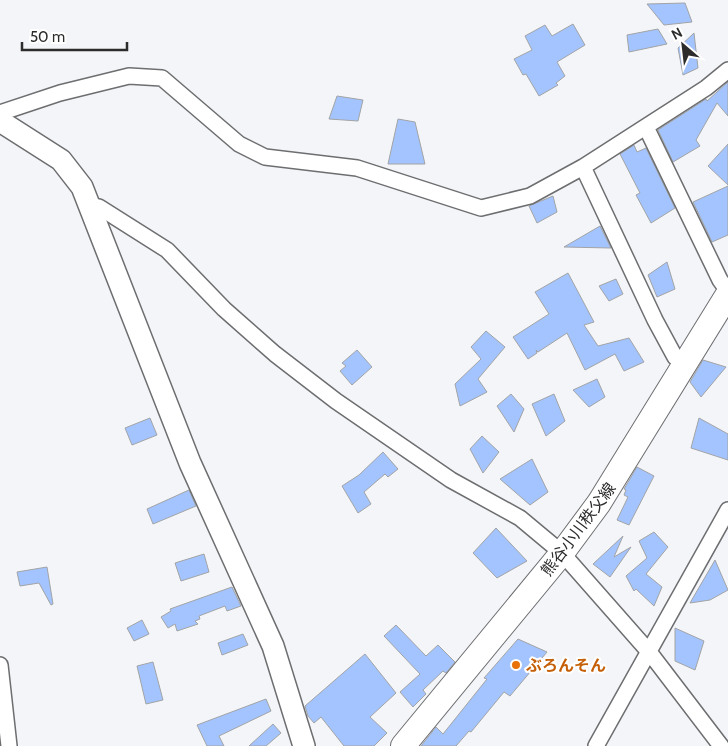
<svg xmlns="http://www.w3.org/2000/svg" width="728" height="746" viewBox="0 0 728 746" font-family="Cabin,'Noto Sans JP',sans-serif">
<rect width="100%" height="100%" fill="#f4f5f8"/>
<!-- building -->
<path fill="#a3c4fe" stroke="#a2a4a6" d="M685,3L692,22L664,25L647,4Z
M573,24L585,45L557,62L565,76L556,83L558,85L539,96L526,74L523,75L514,59L532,50L525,36L545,25L552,36Z
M658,29L667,44L629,52L627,35Z
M694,33L698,68L683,75L678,48Z
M728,82V116L717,103L696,140L700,146L673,162L658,130L706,99L707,101Z
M337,96L363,100L358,121L329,119Z
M398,119L415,122L425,164H388Z
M728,144V185L708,166Z
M634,145L637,152L646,148L675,208L651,223L636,195L640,193L620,154Z
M728,186V235L712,242L693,202Z
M553,196L557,212L537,223L529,206Z
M600,226L611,248L564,247Z
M667,262L675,289L657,297L648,275Z
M568,273L594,322L584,325L598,346L629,338L644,362L624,371L615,354L585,370L567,333L538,352L536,350L537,353L528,359L513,337L549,314L535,292Z
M616,279L623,294L609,301L599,286Z
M486,331L505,347L478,379L487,392L460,406L455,384L481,359L471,347Z
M357,350L372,367L352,385L340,371L346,366L342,363Z
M703,360L726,367L701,397L690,382Z
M597,379L605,397L589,407L573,390Z
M511,394L524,409L514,432L497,406Z
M554,394L565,421L546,436L532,404Z
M150,418L157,435L132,445L125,428Z
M699,418L728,434V460L691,448Z
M482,436L499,452L483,473L470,449Z
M383,452L398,469L388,477L385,474L364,492L371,504L358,513L342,486L359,475Z
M532,459L548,492L530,505L500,479Z
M637,467L654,476L629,525L617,520L628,497L624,495L626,490L624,489Z
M189,490L196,506L153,524L147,509Z
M496,528L527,561L497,578L473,553Z
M654,532L668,547L646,574L662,587L654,606L636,589L634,591L626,576L647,558L639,541Z
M623,536L614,557L631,547L610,577L593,564Z
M204,554L209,572L181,581L175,563Z
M715,560L728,590L710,600L690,603Z
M47,567L53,604L51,605L39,583L20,586L17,572Z
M232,587L241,606L227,611L225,606L199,616L200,619L195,621L198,624L177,631L175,624L168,628L161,617L171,611L170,609Z
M142,620L149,634L134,641L127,628Z
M396,625L426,656L438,645L455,662L446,673L443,671L423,690L426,694L413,707L400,692L420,674L384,636Z
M675,628L704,641L695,670L675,661Z
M243,634L248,645L222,655L218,643Z
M518,639L547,652L510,696L504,692L471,732L469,731L456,746H421L436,727L443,734L487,679L484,678Z
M365,654L396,693L370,717L387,733L374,746H344L321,717L314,723L308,716L305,706Z
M153,662L163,700L146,704L137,666Z
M266,699L271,711L219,736L224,746H207L197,725Z
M273,724L281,733L266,746H249Z"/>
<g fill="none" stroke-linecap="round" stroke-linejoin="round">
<!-- street casing -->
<g stroke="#6d6e70" stroke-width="18">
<path id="street" d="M0,113L60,93L129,76L162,78L239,144L265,157L357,168L481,208L530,196L583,167L706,88L728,70
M646,127L720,280L728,291
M583,167L655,320L675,357L685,364
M89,205L99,207L167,250L224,309L275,354L336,401L451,480L520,518L562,553L650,653L721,746
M0,665L9,746
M596,746L728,510"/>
</g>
<!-- secondary casing -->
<g stroke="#6d6e70" stroke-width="24">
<path id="secondary" d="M0,121L61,160L82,187L190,463L273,646L304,746"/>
</g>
<!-- primary casing -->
<g stroke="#6d6e70" stroke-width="26">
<path id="primary" d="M403,746L562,553L599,503L728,294"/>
</g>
<!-- street -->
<use href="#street" stroke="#fff" stroke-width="15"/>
<!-- secondary -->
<use href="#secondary" stroke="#fff" stroke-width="21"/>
<!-- primary -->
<use href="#primary" stroke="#fff" stroke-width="24"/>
</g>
<!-- markers -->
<circle fill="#e8710a" stroke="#fff" stroke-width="2" cx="516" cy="665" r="5"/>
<g text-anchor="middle" stroke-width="4" stroke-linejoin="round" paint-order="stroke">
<!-- street labels -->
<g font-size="16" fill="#2c2c2d" stroke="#fff">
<text transform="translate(578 529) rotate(-53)" y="6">熊谷小川秩父線</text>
</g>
<!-- food labels -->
<g font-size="16" font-weight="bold" fill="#c56008" stroke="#fff" text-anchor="start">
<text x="526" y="671">ぶろんそん</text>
</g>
</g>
<!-- north arrow -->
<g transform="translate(683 45) rotate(332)" stroke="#ffffff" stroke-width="4" paint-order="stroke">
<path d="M0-4L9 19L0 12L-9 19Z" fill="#2c2c2d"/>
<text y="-8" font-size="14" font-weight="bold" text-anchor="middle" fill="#2c2c2d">N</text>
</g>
<!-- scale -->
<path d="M22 42v8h105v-8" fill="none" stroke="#2c2c2d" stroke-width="2.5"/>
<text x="30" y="42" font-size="15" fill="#2c2c2d" stroke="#ffffff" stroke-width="4" paint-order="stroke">50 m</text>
</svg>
